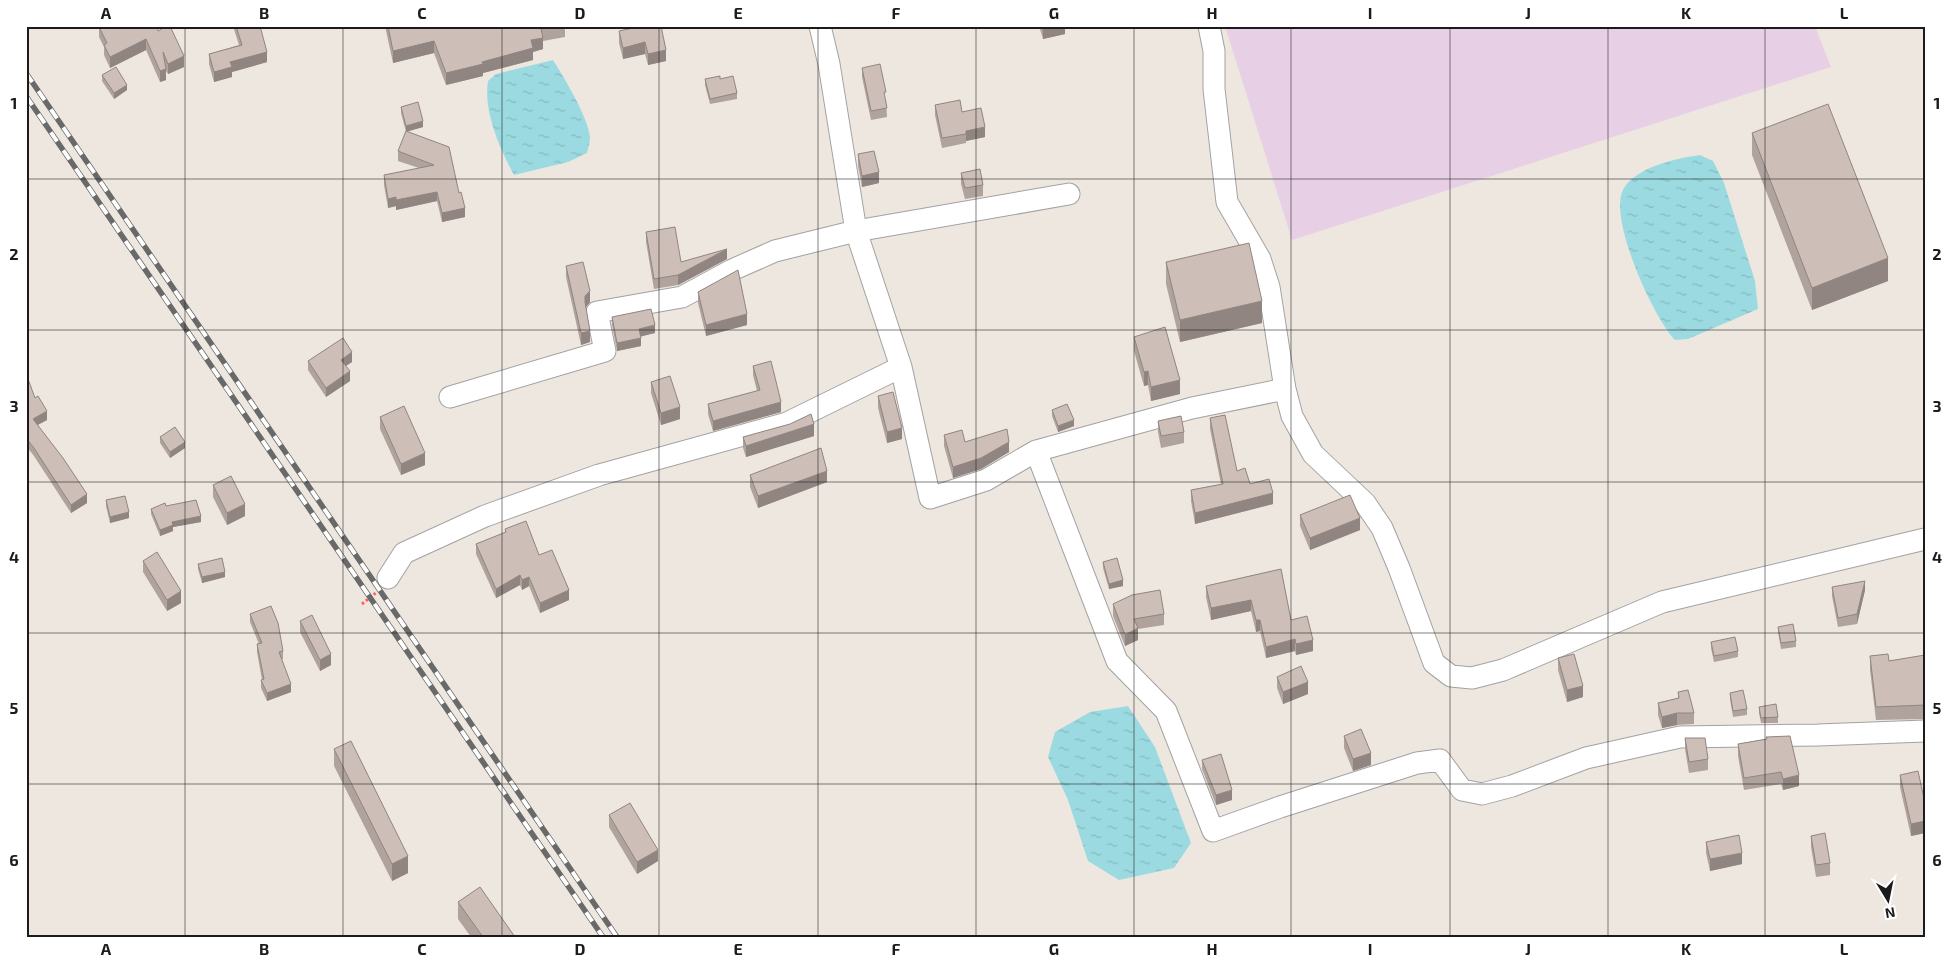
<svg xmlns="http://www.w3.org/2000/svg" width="1951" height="963" viewBox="0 0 1951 963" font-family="'Exo 2',sans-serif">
<defs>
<pattern id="water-ripples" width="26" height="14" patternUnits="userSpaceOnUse" patternTransform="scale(1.25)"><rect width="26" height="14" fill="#9bdae0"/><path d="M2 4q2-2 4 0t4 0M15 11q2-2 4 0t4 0" fill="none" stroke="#85bac0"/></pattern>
</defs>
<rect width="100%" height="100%" fill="#eee7df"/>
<!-- industrial -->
<path fill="#e7d0e6" d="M1225,26H1815L1831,67L1292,240Z"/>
<!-- water -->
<path fill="url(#water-ripples)" d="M553,60C564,77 589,119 590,138C590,143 588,148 587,153L568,162L514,175C500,149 483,111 488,81L496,74Z
M1700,155L1713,161L1724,183L1755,281L1758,309L1688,339L1675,340C1654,319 1606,215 1624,188C1637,167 1677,158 1700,155Z
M1128,706L1155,747L1191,843L1174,868L1119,880L1088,861L1068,800L1048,757L1055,732L1090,712Z"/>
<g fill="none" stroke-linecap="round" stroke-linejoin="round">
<!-- minor casing -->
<g stroke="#a2a2a2" stroke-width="23">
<path id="minor" d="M820,26L829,64L856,231L1069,194
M1209,26L1214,51V89L1227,202L1260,259L1269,287L1285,389L1292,416L1313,454L1365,503L1382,528L1399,568L1434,663L1451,676L1472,678L1503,670L1662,602L1925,539
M450,397L605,351L597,312L682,297L732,270L775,251L856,231L901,367
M1036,451L1192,408L1285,389
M388,578L404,553L485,516L599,475L787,423L901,367L930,498L986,480L1036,451L1117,661L1166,711L1213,831L1280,807L1417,763L1440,760L1462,790L1482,794L1512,786L1586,758L1680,737L1818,735L1925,731"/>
</g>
<!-- path -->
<path stroke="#ff5f64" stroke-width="3" stroke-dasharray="2.5 2.5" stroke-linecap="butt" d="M362,604L377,592"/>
<!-- minor -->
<use href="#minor" stroke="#fff" stroke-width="21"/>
<!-- rail casing -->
<g stroke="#696969" stroke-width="5.5">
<path id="rail" d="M26,73L617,937
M26,96L603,937"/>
</g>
<!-- rail -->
<use href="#rail" stroke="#fff" stroke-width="4" stroke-dasharray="11" stroke-linecap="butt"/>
</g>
<!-- wall -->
<path fill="#b0a39e" d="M233,26H260L267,62L232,72V77L214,82L209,64V54L239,45Z
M385,26H565V37L543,41V49L533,52V60L483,73V76L446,85L434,53L393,63Z
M642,26L666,61L648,65L645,54L623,59L619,43V31Z
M1039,26H1065V34L1043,39Z
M99,27L158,31L184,67L168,74L166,71V80L160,82L146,50L110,68L104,55V47L99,37Z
M862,68L886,101L887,117L871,120L862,77Z
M102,75L127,90L114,99L102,81Z
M705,79H720L737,93V99L710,104L705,85Z
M935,105L985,137L966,141V143L942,148L935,115Z
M401,107L423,127L407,131L459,193L465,217L442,222L437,201L396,210V206L388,208L384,185V175L419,168L398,161V151L406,132L401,113Z
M1752,133L1888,281L1812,310L1752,155Z
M858,154L879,183L862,187L858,166Z
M961,173L983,185V196L965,199L961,184Z
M646,232L681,262L727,259L678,285L654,289L646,242Z
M1166,262L1262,323L1180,342L1166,284Z
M566,266L590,302L586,307L590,342L581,345L566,277Z
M698,292L747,325L706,336L698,303Z
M612,317L655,333L641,336V346L617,351L612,325Z
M1134,337L1180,394L1151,401L1148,385L1144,386L1134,351Z
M308,361L352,362L346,366L350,381L326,397L308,370Z
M753,366L781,412L713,431L708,414V404L757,391L753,375Z
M26,380L35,398L47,420L38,425L87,503L71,513L34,456L26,446Z
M651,382L680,419L661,425L651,393Z
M878,396L902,439L887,443L878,408Z
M1052,410L1074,426L1058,432L1052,416Z
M380,417L425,465L401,475L380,429Z
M1210,418L1237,471L1250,484L1273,504L1195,524L1191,501V490L1221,484L1210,429Z
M1158,421L1184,432V443L1161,448L1158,432Z
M944,435L965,442L1009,452L981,469L953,478L944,446Z
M814,436L746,457L743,448V437Z
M160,437L185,448L170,458L160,443Z
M750,475L827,482L758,508L750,487Z
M213,485L245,516L227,525L213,497Z
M106,500L129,518L110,523L106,506Z
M166,506L201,522L173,527V531L160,536L151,514V509Z
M1300,515L1360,530L1310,550L1300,526Z
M505,529L539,555L569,600L540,613L529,586L522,590L520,585L496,598L476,554V544L505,533Z
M143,561L181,603L167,611L143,572Z
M1103,562L1123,586L1109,589L1103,568Z
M198,564L225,577L202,583L198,569Z
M1281,569L1291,620L1313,651L1296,655L1295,651L1266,658L1260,631L1256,632L1251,611L1211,620L1206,597V586Z
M1832,587L1865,590L1857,624L1838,627L1832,596Z
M1113,604L1164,614V625L1138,629V640L1125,646L1113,616Z
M250,614L283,651V659H281L291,692L267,701L261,688V680H262L257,652V644H259L250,622Z
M300,621L331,665L320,671L300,632Z
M1778,627L1796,641V647L1781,649L1778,632Z
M1711,642L1738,651V657L1714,662L1711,648Z
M1925,655V719L1876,720L1870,670V656L1889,661Z
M1558,658L1583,697L1567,702L1558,670Z
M1277,677L1308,694L1283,704L1277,688Z
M1678,692L1694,713V724L1677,725L1662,728L1658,715V703L1678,698Z
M1730,693L1747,709V715L1733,717L1730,699Z
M1759,707L1778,717V723H1761L1759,713Z
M1344,736L1371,765L1353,771L1344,748Z
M1766,737L1799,786L1783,790L1781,784L1744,790L1738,756V744L1766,739Z
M1685,738L1708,759V770L1689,773L1685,749Z
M334,749L408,873L392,881L334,766Z
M1202,760L1232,800L1216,805L1202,769Z
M1900,775L1925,803V833L1911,836L1900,787Z
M609,815L658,861L637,874L609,827Z
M1811,836L1830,863V875L1816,877L1811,847Z
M1706,842L1742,864L1710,871L1706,853Z
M458,902L515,937H471L458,919Z"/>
<!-- shaded-wall -->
<path fill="#908581" d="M1051,26H1065V34L1043,39V28Z
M543,38V49L533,52V60L483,73V76L446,85V73L531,40Z
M146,39V50L110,68V57Z
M434,41V53L393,63V51Z
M645,42V54L623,59V48Z
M666,50V61L648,65V54Z
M267,52V62L232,72V77L214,82V72L230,62Z
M184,56V67L168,74V64Z
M166,69V80L160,82V71Z
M127,85V90L114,99V93Z
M423,121V127L406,132V126Z
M985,127V137L966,141V131Z
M879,172V183L862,187V176Z
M437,192V201L396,210V200Z
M396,197V206L388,208V199Z
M465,208V217L442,222V213Z
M727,249V259L678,285V275Z
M1888,258V281L1812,310V288Z
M590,291V302L585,308V296Z
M1262,301V323L1180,342V320Z
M747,314V325L706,336V325Z
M655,325V333L639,337V329Z
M590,331V342L581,345V333Z
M641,338V346L617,351V343Z
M352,352V362L341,369V360Z
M350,371V381L326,397V388Z
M1148,371V385L1144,386V372Z
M1180,380V394L1151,401V387Z
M781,402V412L713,431V421Z
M680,407V419L661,425V413Z
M47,411V420L33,427V419Z
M1074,420V426L1058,432V426Z
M814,424V436L746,457V446Z
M902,428V439L887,443V432Z
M185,442V448L170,458V452Z
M1009,442V452L981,469L953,478V467Z
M425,453V465L401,475V464Z
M827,471V482L758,508V496Z
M1273,493V504L1195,524V513Z
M87,494V503L71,513V505Z
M245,504V516L227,525V513Z
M129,512V518L110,523V517Z
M201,516V522L173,527V531L160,536V530L172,522Z
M1360,518V530L1310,550V538Z
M225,572V577L202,583V577Z
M520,575V585L496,598V589Z
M529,577V586L522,590V580Z
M1123,580V586L1109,589V584Z
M1865,581V590L1857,624V614Z
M569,590V600L540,613V603Z
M181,591V603L167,611V600Z
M1251,600V611L1211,620V608Z
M1256,620H1260V631L1256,632Z
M1138,628V640L1125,646V635Z
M1295,639V651L1266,658V647Z
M1313,640V651L1296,655V644Z
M331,654V665L320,671V660Z
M1308,682V694L1283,704V692Z
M291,684V692L267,701V693Z
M1583,686V697L1567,702V690Z
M1677,713V725L1662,728V717Z
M1371,753V765L1353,771V759Z
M1799,775V786L1783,790V779Z
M1232,790V800L1216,805V795Z
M1925,821V833L1911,836V824Z
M658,850V861L637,874V862Z
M1742,853V864L1710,871V859Z
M408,856V873L392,881V864Z"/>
<!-- building -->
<path fill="#cdbeb8" stroke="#908581" d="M100,26H157L158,31L167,26H170L184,56L168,64L163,52L166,69L160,71L146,39L110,57L104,45L107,43L99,27Z
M236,26H260L267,52L230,62L232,67L214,72L209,54L242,45Z
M388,26H558L541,29L543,38L531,40L533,48L482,62L483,64L446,73L434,41L393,51Z
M642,26H661L666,50L648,54L645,42L623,48L619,31Z
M1042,26H1051L1043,28Z
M880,64L886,92H884L887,108L871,111L862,68Z
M116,67L127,85L114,93L102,75Z
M720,76V79L733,76L737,93L710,99L705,79Z
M960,100L962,112L981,108L985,127L966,131V134L942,138L935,105Z
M418,102L423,121L406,126L401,107Z
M1828,104L1888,258L1812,288L1752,133Z
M406,131L449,147L459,193L461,192L465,208L442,213L437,192L396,200V197L388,199L384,175L434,165L398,151Z
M874,151L879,172L862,176L858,154Z
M980,169L983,185L965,188L961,173Z
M675,227L681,262L727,249L678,275L654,279L646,232Z
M1249,243L1262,301L1180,320L1166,262Z
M583,262L590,291L585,296V302L590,331L581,333L566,266Z
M738,270L747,314L706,325L698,292Z
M651,309L655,325L639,329L641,338L617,343L612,317Z
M1165,327L1180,380L1151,387L1148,371L1144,372L1134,337Z
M343,338L352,352L341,360L350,371L326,388L308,361Z
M771,361L781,402L713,421L708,404L760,390L753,366Z
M670,376L680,407L661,413L651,382Z
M28,379L35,398L38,396L47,411L33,419L63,458L87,494L71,505L34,448L26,438V380Z
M893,392L902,428L887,432L878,396Z
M1067,404L1074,420L1058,426L1052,410Z
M404,406L425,453L401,464L380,417Z
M811,414L814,424L746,446L743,437L790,424Z
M1225,415L1237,471L1245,468L1250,484L1269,479L1273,493L1195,513L1191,490L1223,484L1210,418Z
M1181,416L1184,432L1161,436L1158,421Z
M175,427L185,442L170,452L160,437Z
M1007,429L1009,442L981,458L953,467L944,435L962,430L965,442Z
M821,448L827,471L758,496L750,475Z
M231,476L245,504L227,513L213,485Z
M1350,495L1360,518L1310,538L1300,515Z
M125,496L129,512L110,517L106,500Z
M196,500L201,516L172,522L173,525L160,530L151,509L165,503L166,506Z
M526,521L539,555L552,550L569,590L540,603L529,577L522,580L520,575L496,589L476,544L506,532L505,529Z
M157,552L181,591L167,600L143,561Z
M222,558L225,572L202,577L198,564Z
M1117,558L1123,580L1109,584L1103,562Z
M1281,569L1291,620L1307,616L1313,640L1296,644L1295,639L1266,647L1260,620H1256L1251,600L1211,608L1206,586Z
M1865,581L1857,614L1838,618L1832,587Z
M1160,590L1164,614L1134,619L1138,628L1125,635L1113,604L1132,595Z
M271,606L278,623L283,651L279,652L291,684L267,693L261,680L264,679L257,644L262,643L250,614Z
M312,615L331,654L320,660L300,621Z
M1793,624L1796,641L1781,643L1778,627Z
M1735,637L1738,651L1714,656L1711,642Z
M1574,654L1583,686L1567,690L1558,658Z
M1888,654L1889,661L1925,655V705L1876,707L1870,656Z
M1301,666L1308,682L1283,692L1277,677Z
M1688,690L1694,713H1677L1662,717L1658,703L1679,698L1678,692Z
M1743,690L1747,709L1733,711L1730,693Z
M1776,704L1778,717L1761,718L1759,707Z
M1361,729L1371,753L1353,759L1344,736Z
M1790,736L1799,775L1783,779L1781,772L1744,778L1738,744L1767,739L1766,737Z
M1685,738H1705L1708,759L1689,762Z
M351,741L408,856L392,864L334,749Z
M1221,754L1232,790L1216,795L1202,760Z
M1918,771L1925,803V821L1911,824L1900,775Z
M630,803L658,850L637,862L609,815Z
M1825,833L1830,863L1816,865L1811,836Z
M1739,835L1742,853L1710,859L1706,842Z
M480,887L515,937H483L458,902Z"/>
<!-- grid -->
<path fill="none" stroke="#1b1b1b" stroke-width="1" stroke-opacity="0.55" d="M185,26V937M343,26V937M502,26V937M659,26V937M818,26V937M976,26V937M1134,26V937M1291,26V937M1450,26V937M1608,26V937M1765,26V937M26,179H1925M26,330H1925M26,482H1925M26,633H1925M26,784H1925"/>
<!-- border -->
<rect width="1951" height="963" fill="none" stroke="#ffffff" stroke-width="55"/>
<!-- north arrow -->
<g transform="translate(1888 900) rotate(170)" stroke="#ffffff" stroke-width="4" paint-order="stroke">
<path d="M0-4L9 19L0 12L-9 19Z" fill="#1b1b1b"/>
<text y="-8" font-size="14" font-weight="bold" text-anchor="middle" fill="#1b1b1b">N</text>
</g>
<rect x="28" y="28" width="1896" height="908" fill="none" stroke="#1b1b1b" stroke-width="2"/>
<g font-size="16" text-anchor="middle" font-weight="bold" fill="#1b1b1b">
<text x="106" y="19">A</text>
<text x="264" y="19">B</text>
<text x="422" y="19">C</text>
<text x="580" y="19">D</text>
<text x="738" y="19">E</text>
<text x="896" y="19">F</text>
<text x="1054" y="19">G</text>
<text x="1212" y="19">H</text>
<text x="1370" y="19">I</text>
<text x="1528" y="19">J</text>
<text x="1686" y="19">K</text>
<text x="1844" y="19">L</text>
<text x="14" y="109">1</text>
<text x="1937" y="109">1</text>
<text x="14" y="260">2</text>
<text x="1937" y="260">2</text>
<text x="14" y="412">3</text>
<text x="1937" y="412">3</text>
<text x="14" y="563">4</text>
<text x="1937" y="563">4</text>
<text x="14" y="714">5</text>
<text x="1937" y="714">5</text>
<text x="14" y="866">6</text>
<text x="1937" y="866">6</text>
<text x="106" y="955">A</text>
<text x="264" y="955">B</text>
<text x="422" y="955">C</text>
<text x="580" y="955">D</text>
<text x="738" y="955">E</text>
<text x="896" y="955">F</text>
<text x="1054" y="955">G</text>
<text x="1212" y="955">H</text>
<text x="1370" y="955">I</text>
<text x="1528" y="955">J</text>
<text x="1686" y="955">K</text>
<text x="1844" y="955">L</text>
</g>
</svg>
